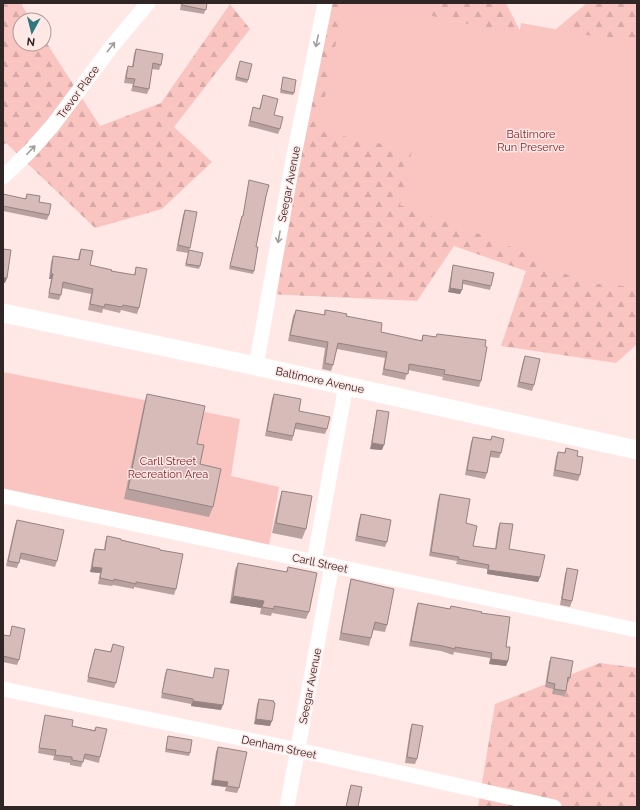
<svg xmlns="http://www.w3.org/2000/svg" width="640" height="810" viewBox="0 0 640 810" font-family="Raleway,sans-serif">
<defs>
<pattern id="forest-firs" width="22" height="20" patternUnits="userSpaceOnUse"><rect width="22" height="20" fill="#fac5c1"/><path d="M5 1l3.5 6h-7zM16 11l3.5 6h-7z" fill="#d7a9a6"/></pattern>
</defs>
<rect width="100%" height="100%" fill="#ffe8e6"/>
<!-- forest -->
<path fill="url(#forest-firs)" d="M3,3H23L22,6L32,20H20V44H44V39L100,126L161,103L230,4L250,29L174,127L212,162L162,209L95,228L6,143L3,145Z
M329,3H506L530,51L587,3H637V344L616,363L501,346L526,271L454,246L417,301L268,294Z
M600,663L637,668V807H478L495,704Z"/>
<!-- park -->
<path fill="#fac5c1" d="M344,3H434L432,16L519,35L521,23L637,44V287L584,283L514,248L474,232L400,205L412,150L318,131Z
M3,372L240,419L231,476L279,487L268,552L3,496Z"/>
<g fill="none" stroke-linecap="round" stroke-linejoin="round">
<!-- minor -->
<path stroke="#fff" stroke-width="15" d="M3,177L30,151L53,125L112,46L148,3
M256,366L292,165L325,3
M3,496L637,630
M314,562L346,385
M3,689L298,750L554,807
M287,807L332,565"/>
<!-- tertiary -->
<path stroke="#fff" stroke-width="19" d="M3,313L256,366L637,450"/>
</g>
<!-- wall -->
<path fill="#b8a19f" d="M181,3H207L204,14L180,10Z
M136,49L161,65L159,70L152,69L149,89L147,94L131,91L133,84L124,83L126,72L128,66L132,67L134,54Z
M239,64L248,80L247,83L235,80Z
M283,77L294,93L293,95L280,93Z
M263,95L274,115L280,129L278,134L248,126L253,107L259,109Z
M249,180L266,196L256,247L254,271L253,274L229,269L241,218L242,216H243Z
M27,194L39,202L49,215L47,220L3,211V195L25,199Z
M185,210L190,248L188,253L176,251L183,215Z
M81,249L90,265L111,271L134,275L136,267L139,308L137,314L121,310L120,313L103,309L102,313L88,310L91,294L62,288L61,295L59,300L48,298L51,279H49L51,262L53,256L78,260L79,254Z
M189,250L200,266L199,269L185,266Z
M453,265L491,286L490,290L463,284L460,294L448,292L452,269Z
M296,310L324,315L325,310L346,316L381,332L421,341L423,335L436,337L437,334L481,381L479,387L442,380L443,377L408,370L405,380L382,375L385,358L337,349L333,365L331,371L322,369L325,348L288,341L293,316Z
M525,356L534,385L532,391L517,387L523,361Z
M147,394L197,444L200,464L213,507L209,517L124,499L144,404Z
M274,394L299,411L327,429L325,434L295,429L292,441L265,436L272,399Z
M377,410L382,450L370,449L376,415Z
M492,436L501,453L499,458L490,457L487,473L485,479L465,475L471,442L473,437L490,440Z
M566,448L580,475L578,481L553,476L556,457L558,452L564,453Z
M282,491L306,529L302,539L272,533L279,501Z
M440,494L466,523L473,546L495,549L498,528L500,523L509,549L540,577L538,582L487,574V569L456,564L457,561L429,556L438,499Z
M361,514L387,542L385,547L355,541L359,519Z
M17,520L57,561L55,567L20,559L17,568L6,566L15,525Z
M107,536L160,550L176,589L174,595L134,587V589L113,585L112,586L98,584L100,573L90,572L93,554L95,549L104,550L105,542Z
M238,563L286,572L288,567L309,612L306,619L272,613L271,616L260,614L261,608L230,603L235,570Z
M567,568L572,601L570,607L560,605L565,574Z
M351,579L387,625L385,632L373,630L369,646L339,640L349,586Z
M418,603L450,609L451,606L481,613L506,647L508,661L506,666L489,664L490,658L454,652L453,655L441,651L409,646L416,608Z
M12,626L19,660L17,665L3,662V635L10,636Z
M113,644L116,683L114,688L87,682L93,654L95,649L110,652Z
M551,657L570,678L568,683H567L566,691L564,696L552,694L553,689L545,687L549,662Z
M215,668L221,710L191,706V704L161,698L165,674L167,669L213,678Z
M259,699L270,726L254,724L257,704Z
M45,715L72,726L94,730L96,727L100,757L99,763L84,759L81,767L70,765V763L53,760L54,756L38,753L44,720Z
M412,724L417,759L415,764L405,763L410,730Z
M168,736L190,753L189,756L165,752Z
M218,747L239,788L237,793L225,791L226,787L211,785L216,752Z
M351,785L358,807H346L349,791Z"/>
<!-- shaded-wall -->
<path fill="#968382" d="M51,273L53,274L51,279H49Z
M3,278H7L5,283H3Z
M450,288L462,290L460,294L448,292Z
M372,443L384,445L382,450L370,449Z
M92,567L102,568L100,573L90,572Z
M488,570L540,577L538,582L487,574Z
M233,596L264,601L261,608L230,603Z
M491,659L508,661L506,666L489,664Z
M193,701L223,705L221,710L191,706Z
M256,719L272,721L270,726L254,724Z
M213,780L228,782L226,787L211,785Z"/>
<!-- building -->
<path fill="#d6bbb9" stroke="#968382" d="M182,3H207L206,10L182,5Z
M136,49L163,54L161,65L153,63L149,89L133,86L135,79L126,78L128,66L133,67Z
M240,61L252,64L248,80L236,77Z
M283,77L296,80L294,93L281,90Z
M263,95L278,99L274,115L283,117L280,129L250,121L253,107L260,109Z
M249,180L269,185L266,196L256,247H258L254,271L230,266L242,216H243Z
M3,194L26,199L27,194L40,196L39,202L51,204L49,215L3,206Z
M185,210L197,212L190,248L178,245Z
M3,249L11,250L7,278H3Z
M81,249L93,251L90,265L112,270L111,271L135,275L136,267L147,269L139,308L123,305L122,307L105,304L104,307L90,304L93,289L63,282L61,295L49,293L53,274L51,273L53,256L79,260Z
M189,250L203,253L200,266L186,264Z
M453,265L494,273L491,286L463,280L462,290L450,288Z
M296,310L325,315V310L337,312L347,314L346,316L382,323L381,332L422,341L423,335L436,337L437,334L486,340L485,346L487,347L481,381L444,374L445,370L409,364L408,374L384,369L387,352L338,343L333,365L325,363L328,342L290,335Z
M525,356L540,359L534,385L519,382Z
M147,394L205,406L197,444L204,445L200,464L221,469L213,507L128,489Z
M274,394L301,399L299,411L330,417L327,429L296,423L293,436L267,431Z
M377,410L389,412L384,445L372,443Z
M492,436L504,439L501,453L491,451L487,473L467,470L473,437L491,440Z
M566,448L578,451L577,456L583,457L580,475L555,470L558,452L565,453Z
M282,491L312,496L306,529L276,523Z
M440,494L470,499L466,523L477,526L473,546L496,549L500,523L513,524L509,549L545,555L540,577L488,570L489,565L458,559L459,557L431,552Z
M361,514L391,520L387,542L357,536Z
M17,520L64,530L57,561L21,553L19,563L8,561Z
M107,536L121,539V540L160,549V550L183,554L176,589L136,582V584L114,579V581L100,578L102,568L92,567L95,549L105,550Z
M238,563L287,572L288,567L317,573L309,612L274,606V609L262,607L264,601L233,596Z
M567,568L578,570L572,601L562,599Z
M351,579L394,589L387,625L375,622L371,638L341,633Z
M418,603L450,609L451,606L482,612L481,613L510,617L506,647H510L508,661L491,659L492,653L455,647V649L443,646L411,641Z
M12,626L25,629L19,660L3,656V635L10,636Z
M113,644L124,647L116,683L88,677L95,649L111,652Z
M551,657L573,661L570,678L568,677L566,691L554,689L555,684L547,682Z
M215,668L229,670L223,705L193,701V699L162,693L167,669L213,678Z
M259,699L274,701L273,702L275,703L272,721L256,719Z
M45,715L73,720L72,726L95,731L96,727L107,729L100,757L85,754L83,762L72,760V757L55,755L56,750L39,748Z
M412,724L423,726L417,759L407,757Z
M168,736L192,740L190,753L166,749Z
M218,747L247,752L239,788L227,786L228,782L213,780Z
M351,785L362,787L358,807H346Z"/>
<!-- one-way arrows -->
<defs><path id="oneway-shaft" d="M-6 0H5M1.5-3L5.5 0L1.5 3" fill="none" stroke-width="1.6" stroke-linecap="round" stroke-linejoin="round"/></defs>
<g stroke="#a29d9d">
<use href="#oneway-shaft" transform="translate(317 41) rotate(102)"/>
<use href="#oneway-shaft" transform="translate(111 47) rotate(-52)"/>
<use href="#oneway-shaft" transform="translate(31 150) rotate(-46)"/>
<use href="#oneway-shaft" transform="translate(279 237) rotate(100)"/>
</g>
<g text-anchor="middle" stroke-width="3" stroke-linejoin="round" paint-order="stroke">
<!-- street labels -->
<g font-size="11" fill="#302625" stroke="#ffe8e6">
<text transform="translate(78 92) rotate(-54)" y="4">Trevor Place</text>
<text transform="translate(289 184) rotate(-79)" y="4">Seegar Avenue</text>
<text transform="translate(320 380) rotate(12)" y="4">Baltimore Avenue</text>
<text transform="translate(320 563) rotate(12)" y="4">Carll Street</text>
<text transform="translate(310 686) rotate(-79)" y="4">Seegar Avenue</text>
<text transform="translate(279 747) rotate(12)" y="4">Denham Street</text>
</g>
<!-- park labels -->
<g font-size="11" fill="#7f1d22" stroke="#ffe8e6">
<text x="531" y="138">Baltimore<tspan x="531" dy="13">Run Preserve</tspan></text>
<text x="168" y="465">Carll Street<tspan x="168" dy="13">Recreation Area</tspan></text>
</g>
</g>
<!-- border -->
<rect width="640" height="810" fill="none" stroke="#302625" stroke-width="8"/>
<!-- north arrow -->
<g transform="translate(32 32) rotate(187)"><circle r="19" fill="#ffe8e6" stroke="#ac9a99"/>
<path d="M0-3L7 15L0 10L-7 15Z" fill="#2f787e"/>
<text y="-6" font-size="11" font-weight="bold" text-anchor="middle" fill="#302625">N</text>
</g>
</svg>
